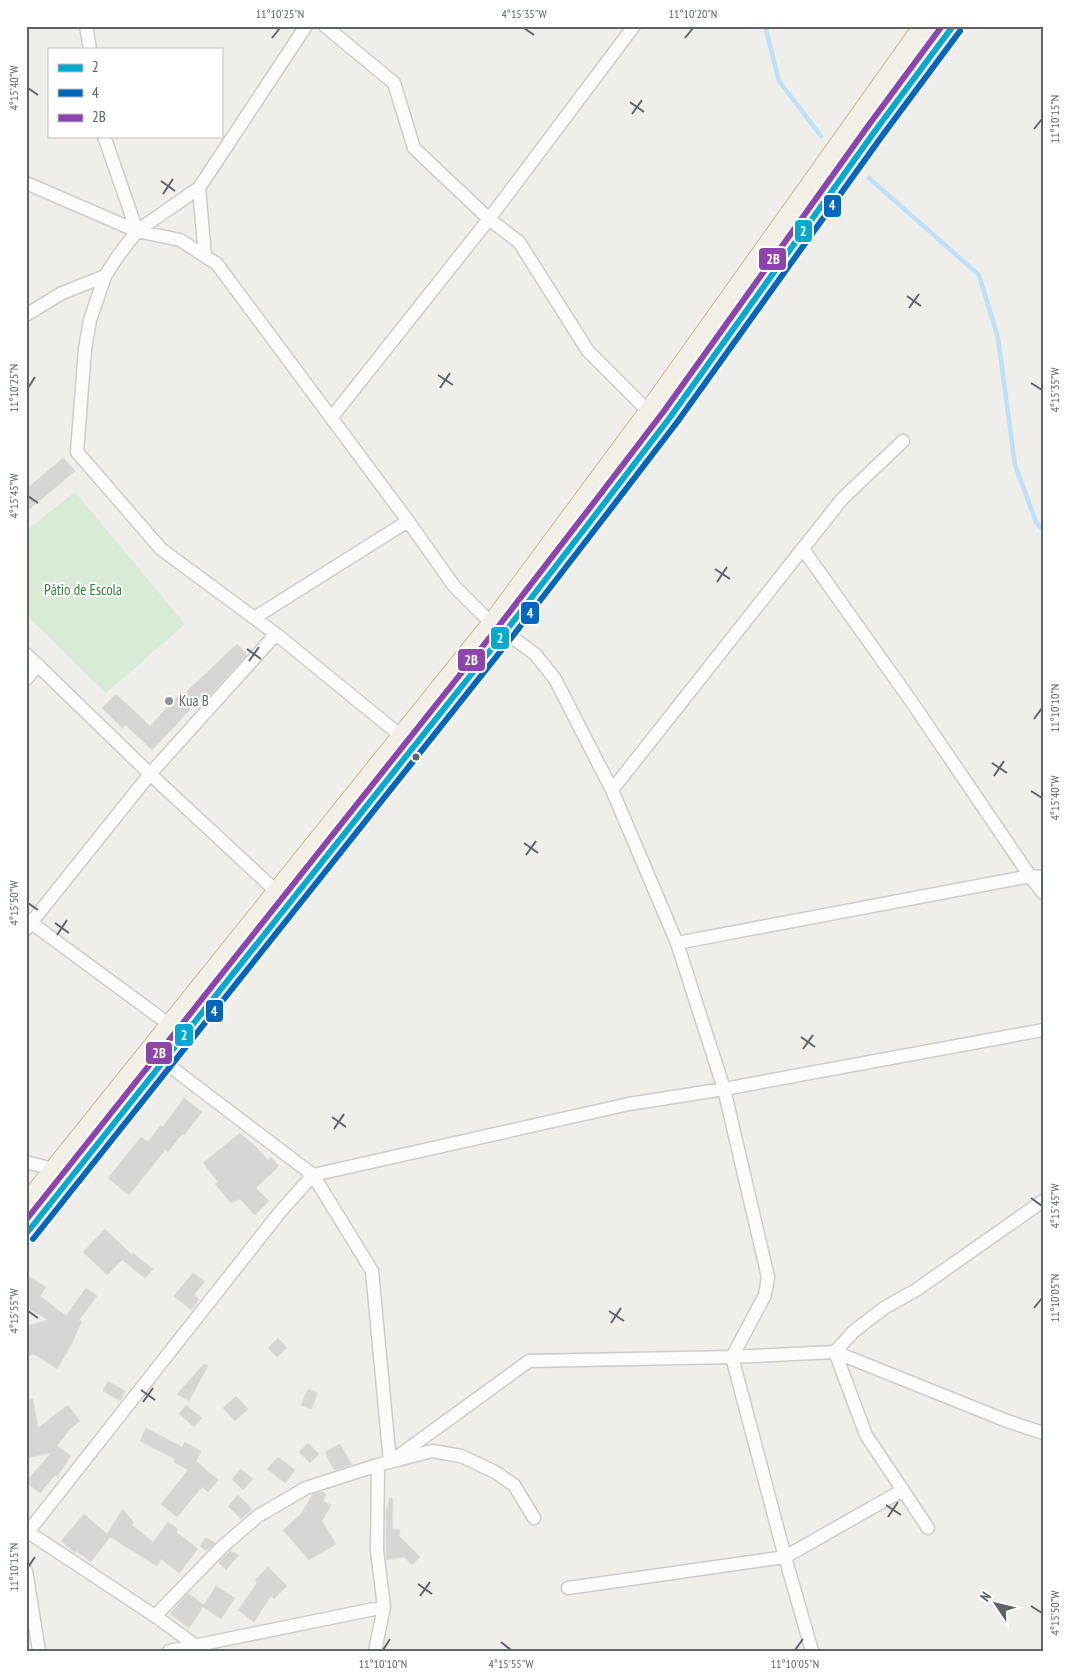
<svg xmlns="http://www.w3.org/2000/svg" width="1069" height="1677" viewBox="0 0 1069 1677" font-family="'PT Sans Narrow',sans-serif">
<rect width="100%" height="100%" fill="#efeeea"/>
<!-- green -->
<path fill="#d8ebd6" d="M75,492L185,624L106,693L26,615V531Z"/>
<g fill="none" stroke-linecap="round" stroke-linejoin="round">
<!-- stream -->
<path stroke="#bfe0f9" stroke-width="4.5" d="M765,26L779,81L821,136
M869,178L979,275L998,338L1015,465L1036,522L1043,530"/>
</g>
<!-- building -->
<path fill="#d6d5d3" stroke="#deddd9" d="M63,458L75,471L26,512V489Z
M237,644L247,654L213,692L205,700L202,697L152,750L126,725L122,728L102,708L116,694L150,726L181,693L183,695Z
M184,1098L202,1112L184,1135L182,1134L168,1152L165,1150L129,1195L108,1178L141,1137L148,1142L161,1125L163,1127Z
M240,1133L254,1145L268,1160L271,1157L279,1166L256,1188L269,1201L255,1215L240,1199L231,1203L215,1184L218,1182L203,1163Z
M105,1229L132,1255L133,1253L153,1269L145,1278L122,1260L107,1275L83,1252Z
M193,1273L205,1281L194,1295L199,1300L191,1310L174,1296Z
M26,1275L46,1287L40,1296L66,1316L86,1288L97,1296L79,1320L82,1321L70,1347L57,1369L34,1354L26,1357V1326L48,1320L26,1307Z
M278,1338L287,1348L277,1357L268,1348Z
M204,1364L208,1366L189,1401L177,1394Z
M108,1381L125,1391L120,1401L103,1391Z
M308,1389L318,1393L311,1409L301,1405Z
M236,1396L248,1409L235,1421L223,1408Z
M26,1399H33L38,1428L68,1405L80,1421L70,1429L57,1446L71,1456L57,1477L55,1475L40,1493L26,1482L51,1453L26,1458Z
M186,1405L202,1418L194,1427L179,1414Z
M146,1428L182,1447L185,1442L201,1451L196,1461L218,1480L208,1492L202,1487L177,1517L161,1504L188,1470L174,1462L175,1459L140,1441Z
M308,1443L319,1454L310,1463L299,1452Z
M340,1444L352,1465L334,1470L325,1452Z
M278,1457L295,1470L285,1483L267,1469Z
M241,1469L253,1479L243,1490L232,1479Z
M322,1492L326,1494L323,1501L331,1505L322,1521L336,1544L309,1560L283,1530L301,1514L313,1494Z
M238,1495L252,1509L241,1519L228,1506Z
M390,1498L393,1499L392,1529L400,1530L399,1536L420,1557L412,1565L404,1557L386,1560V1511Z
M123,1509L134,1523L132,1525L153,1542L168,1522L178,1529L176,1532L198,1549L179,1573L161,1559L157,1566L110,1537L91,1562L76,1551L75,1553L61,1541L84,1514L107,1534Z
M206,1538L215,1543L206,1551L200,1546Z
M230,1551L239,1555L226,1570L218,1562Z
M268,1567L287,1586L274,1599L271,1596L254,1622L238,1610L257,1583L255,1580Z
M216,1586L235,1598L221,1619L203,1607L189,1628L170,1614L188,1593L204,1605Z"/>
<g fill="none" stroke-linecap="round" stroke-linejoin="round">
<!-- minor casing -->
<g stroke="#cbcccc" stroke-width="15">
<path id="minor" d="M86,26L90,49
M306,26L199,188L137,231L118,256L105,276L90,320L85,349L77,452L161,549L276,634L401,736
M325,26L394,83L414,148L489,219L519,242L588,351L649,412
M104,136L137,231
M26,183L137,231L180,240L217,264L408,521L454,586L492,624
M199,188L205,256
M26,315L62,293L105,276
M332,417L489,219L634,26
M803,549L911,701L1030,876L1043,877
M254,618L408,521
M505,632L535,654L555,679L612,790L677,943L724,1089L768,1277L765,1295L732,1357L785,1557L812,1651
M26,654L150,774L277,892
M26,679L38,665
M612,790L842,499L903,441
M26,919L170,1025
M26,929L150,774L276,634
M677,943L1030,876L1043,893
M163,1061L313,1175L372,1271L390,1462
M26,1162L60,1171
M390,1462L529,1361L732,1357L835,1352L1007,1421L1043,1433
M928,1528L866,1435L835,1352L853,1332L884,1308L916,1290L1043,1201
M26,1532H28L280,1212L313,1175L629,1104L724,1089L1043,1030
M28,1532L155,1616L199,1648
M26,1571L39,1651
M568,1588L785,1557L903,1490
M155,1616L222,1547L258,1516L306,1488L378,1465L432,1451L461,1456L495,1472L514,1485L534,1518
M169,1651L384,1607
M375,1651L384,1607L377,1550L378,1465"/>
</g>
<!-- trunk casing -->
<g stroke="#c8b996" stroke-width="22">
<path id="trunk" d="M26,1205L492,624L649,412L924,26
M26,1234L505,632L596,514L671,416L875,131L953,26"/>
</g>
<!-- minor -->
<use href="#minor" stroke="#fdfcfc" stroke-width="12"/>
<!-- trunk -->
<use href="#trunk" stroke="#f2f0e6" stroke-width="20"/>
<!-- bus-1 casing -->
<g stroke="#fff" stroke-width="10">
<path id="bus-1" d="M26,1234L505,632L596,514L671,416L875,131L953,26"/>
</g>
<!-- bus-2 casing -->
<g stroke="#fff" stroke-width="10">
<path id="bus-2" d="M33,1239L512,637L603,519L678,421L882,136L960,31"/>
</g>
<!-- bus-3 casing -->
<g stroke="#fff" stroke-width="10">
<path id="bus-3" d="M26,1220L498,627L589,509L664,411L868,126L942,26"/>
</g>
<!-- bus-1 -->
<use href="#bus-1" stroke="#00a9ce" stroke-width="6"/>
<!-- bus-2 -->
<use href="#bus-2" stroke="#0065bd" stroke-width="6"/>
<!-- bus-3 -->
<use href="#bus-3" stroke="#8e44ad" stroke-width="6"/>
</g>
<!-- ticks -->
<path fill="none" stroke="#5f6368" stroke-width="2" d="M524,28L534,35M272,38L280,28M685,38L693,28M28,88L38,95M630,102L644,112M632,114L642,100M1034,129L1042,119M161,181L175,191M163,194L173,179M907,296L921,306M909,308L919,294M438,375L453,385M1031,383L1042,390M28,388L35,377M440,388L450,373M28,496L38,503M715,569L730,579M717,582L727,567M247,649L261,659M249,661L259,647M1034,719L1042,708M992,763L1007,773M994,776L1004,761M1031,791L1042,798M524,843L538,853M526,855L536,841M28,903L38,910M55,923L69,933M57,935L67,920M801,1037L815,1047M803,1049L813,1035M332,1117L346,1127M334,1129L344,1114M1031,1198L1042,1206M1034,1308L1042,1298M28,1311L38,1318M609,1311L624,1321M611,1323L621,1308M141,1390L155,1400M143,1402L153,1388M886,1505L901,1515M888,1517L898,1502M28,1567L35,1557M418,1584L432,1594M420,1596L430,1582M1031,1606L1042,1613M501,1642L511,1650M383,1650L390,1639M795,1650L803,1639"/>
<!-- markers -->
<circle fill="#919496" stroke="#fff" stroke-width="2" cx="169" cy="701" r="5"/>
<circle fill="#5f6368" stroke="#fff" stroke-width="2" cx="416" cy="757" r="4.5"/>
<g text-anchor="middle" stroke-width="4" stroke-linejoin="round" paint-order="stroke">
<!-- park labels -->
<g font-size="15" fill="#348238" stroke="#fff">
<text x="83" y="595">Pátio de Escola</text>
</g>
<!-- poi labels -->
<g font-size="15" fill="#5f6368" stroke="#fff" text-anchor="start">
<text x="179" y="706">Kua B</text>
</g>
</g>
<g stroke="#fff" stroke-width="2">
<rect x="823" y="194" width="19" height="24" rx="5" fill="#0065bd"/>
<rect x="794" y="219" width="19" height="24" rx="5" fill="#00a9ce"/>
<rect x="758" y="247" width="29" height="24" rx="5" fill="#8e44ad"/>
<rect x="520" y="601" width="20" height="24" rx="5" fill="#0065bd"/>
<rect x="490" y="626" width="20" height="24" rx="5" fill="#00a9ce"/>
<rect x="457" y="648" width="29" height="24" rx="5" fill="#8e44ad"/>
<rect x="205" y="999" width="19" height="24" rx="5" fill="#0065bd"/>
<rect x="174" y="1023" width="20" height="24" rx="5" fill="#00a9ce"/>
<rect x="145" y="1041" width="28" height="24" rx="5" fill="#8e44ad"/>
</g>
<g font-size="14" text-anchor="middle" font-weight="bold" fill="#fff">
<text x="832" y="210">4</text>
<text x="803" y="236">2</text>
<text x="773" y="264">2B</text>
<text x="530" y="618">4</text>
<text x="500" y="643">2</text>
<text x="471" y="665">2B</text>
<text x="214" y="1016">4</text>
<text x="184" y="1040">2</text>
<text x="159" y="1058">2B</text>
</g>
<!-- border -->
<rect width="1069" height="1677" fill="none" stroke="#ffffff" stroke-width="55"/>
<!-- legend -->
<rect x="48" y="48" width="175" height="90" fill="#ffffff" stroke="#bfc1c3"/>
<rect x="58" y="64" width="25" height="8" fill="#00a9ce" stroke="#bfc1c3"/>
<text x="92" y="72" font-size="15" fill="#5f6368">2</text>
<rect x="58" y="89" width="25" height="8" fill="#0065bd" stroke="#bfc1c3"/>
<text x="92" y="98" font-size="15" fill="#5f6368">4</text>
<rect x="58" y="114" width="25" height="8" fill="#8e44ad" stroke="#bfc1c3"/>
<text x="92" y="122" font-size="15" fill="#5f6368">2B</text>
<!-- north arrow -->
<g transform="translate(996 1604) rotate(305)" stroke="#ffffff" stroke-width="4" paint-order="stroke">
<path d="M0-4L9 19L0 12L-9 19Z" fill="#5f6368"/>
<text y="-8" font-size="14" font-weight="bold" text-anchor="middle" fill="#5f6368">N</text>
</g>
<rect x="28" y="28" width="1014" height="1622" fill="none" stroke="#5f6368" stroke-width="2"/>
<g font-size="12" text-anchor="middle" fill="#5f6368">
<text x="280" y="18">11°10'25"N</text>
<text x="524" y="18">4°15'35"W</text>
<text x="693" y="18">11°10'20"N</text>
<text transform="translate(14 88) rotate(-90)" y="4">4°15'40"W</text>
<text transform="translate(1055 119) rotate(-90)" y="4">11°10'15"N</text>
<text transform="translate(14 388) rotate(-90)" y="4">11°10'25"N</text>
<text transform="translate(1055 390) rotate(-90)" y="4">4°15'35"W</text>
<text transform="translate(14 496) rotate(-90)" y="4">4°15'45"W</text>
<text transform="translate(1055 708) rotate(-90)" y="4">11°10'10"N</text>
<text transform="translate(1055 798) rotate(-90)" y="4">4°15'40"W</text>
<text transform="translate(14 903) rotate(-90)" y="4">4°15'50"W</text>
<text transform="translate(1055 1206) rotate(-90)" y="4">4°15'45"W</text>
<text transform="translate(1055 1298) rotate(-90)" y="4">11°10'05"N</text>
<text transform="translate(14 1311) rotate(-90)" y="4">4°15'55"W</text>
<text transform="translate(14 1567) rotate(-90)" y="4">11°10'15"N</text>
<text transform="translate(1055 1613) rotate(-90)" y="4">4°15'50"W</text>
<text x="383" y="1668">11°10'10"N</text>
<text x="511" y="1668">4°15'55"W</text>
<text x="795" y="1668">11°10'05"N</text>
</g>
</svg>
